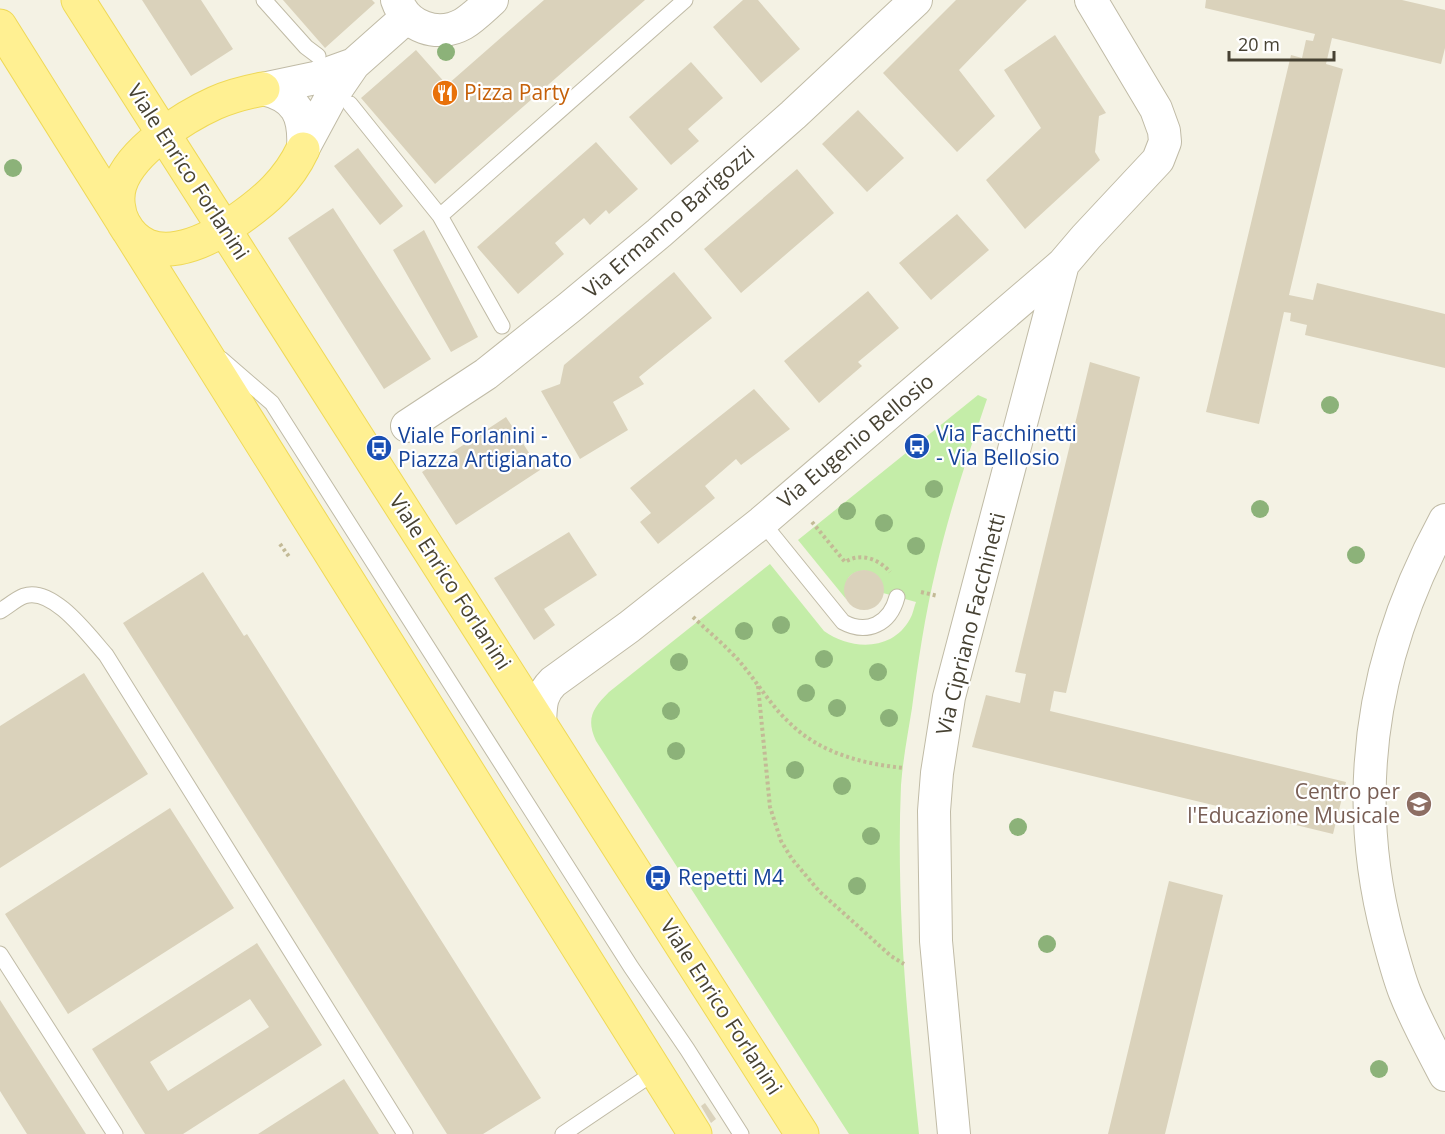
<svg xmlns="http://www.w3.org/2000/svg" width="1445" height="1134" viewBox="0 0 1445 1134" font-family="'Open Sans',sans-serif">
<rect width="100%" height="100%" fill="#f4f2e4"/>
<!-- green -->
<path fill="#c4eda8" d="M978,395L987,399C968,455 949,512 936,569C925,615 918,662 912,708C908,733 903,759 901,785C896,901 907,1018 919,1134H849L596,741C586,719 592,709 609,692L770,564L824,631C850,650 892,652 910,619C913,614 914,607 916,602L883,593C884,562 837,563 846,599L798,540Z"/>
<!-- building -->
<path fill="#dad2bb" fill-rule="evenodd" d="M142,0H201L233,49L191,76Z
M283,0H372L375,3L325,48Z
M544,0H645L435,184L361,98L416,50L447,85Z
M743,0H758L800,49L761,83L713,27Z
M956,0H1027L959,70L995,116L957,152L883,73Z
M1206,0H1402L1445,10V48L1441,64L1332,38L1326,64L1343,69L1289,295L1313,300L1317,283L1445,314V368L1305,335L1307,325L1290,321L1291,313L1284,312L1259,424L1206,412L1291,55L1302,58L1306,40L1313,41L1315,34L1205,8Z
M1055,35L1106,113L1099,116L1095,152L1100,160L1025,229L986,180L1041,128L1004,70Z
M691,62L723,98L688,129L699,141L671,165L629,117Z
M858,110L904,158L867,192L822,144Z
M596,142L638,189L609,214L606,210L590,225L584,218L555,243L564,254L518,294L477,247Z
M358,148L403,206L380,225L334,166Z
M797,169L834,213L741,293L704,249Z
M333,208L431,359L384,389L288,238Z
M957,214L989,250L931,300L899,263Z
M424,230L478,337L451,352L393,250Z
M674,272L712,318L639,377L644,384L613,402L628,430L580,459L541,391L560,384L564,365Z
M868,291L899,328L858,362L862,366L819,403L784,361Z
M1090,362L1140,377L1066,693L1054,691L1050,711L1346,782L1333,834L972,747L986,695L1020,703L1026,674L1015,672Z
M754,389L790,429L741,465L736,459L705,486L715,498L658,544L640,522L651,513L630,488Z
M506,417L540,470L456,525L422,472Z
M569,532L597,575L544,609L555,625L534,640L494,578Z
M844 590a20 20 0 1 1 40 0a20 20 0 1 1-40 0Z
M203,572L244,636L247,634L541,1098L483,1134H447L123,623Z
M84,673L148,774L0,868V726Z
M170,808L234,908L68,1014L5,914Z
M1169,881L1223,895L1165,1134H1108Z
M257,943L322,1045L183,1134H145L92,1049ZM250,999L269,1027L168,1091L150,1062Z
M0,1000L86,1134H27L0,1091Z
M344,1079L379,1134H258Z
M705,1103L716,1119L711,1123L701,1106Z"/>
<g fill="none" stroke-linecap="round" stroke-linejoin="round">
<!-- service casing -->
<g stroke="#c0bba6" stroke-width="17">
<path id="service" d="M264,0L306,47L318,56
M350,104L440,216L502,326
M440,216L685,0
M221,359L272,403L631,967L687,1049L741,1134
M762,522L843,622C867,635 890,624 897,597
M0,611C7,607 16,599 24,596C53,586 89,636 106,655L405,1134
M0,954L115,1134
M563,1134L655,1072"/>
</g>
<!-- minor casing -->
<g stroke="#c0bba6" stroke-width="34">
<path id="minor" d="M397,0C406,27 438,38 463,24C473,18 483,8 492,0
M263,89L315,78L354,64
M263,89C297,97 305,115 303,149
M303,149L330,99L354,64L407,17
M407,426L486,374L570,307L659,233L793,115L916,0
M1445,520C1373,652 1349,790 1388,937C1393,955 1398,975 1405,993C1416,1021 1431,1048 1445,1075
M540,723C541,706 540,695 553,682L629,627L762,522L1063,264L1086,237L1158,160L1165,142L1164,131L1156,109L1091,0
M954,1134L936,941L934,811L937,773L949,697L1063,264"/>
</g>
<!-- primary casing -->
<g stroke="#efd957" stroke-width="35">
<path id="primary" d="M78,0L802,1134
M0,26L695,1134
M263,89C247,92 231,96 215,103C184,117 131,151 120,185C116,197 118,213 124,224C150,270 205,243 236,221C265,201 288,181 303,149"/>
</g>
<!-- path -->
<path stroke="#c3ba96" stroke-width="4" stroke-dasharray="3 3" stroke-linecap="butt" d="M812,522L845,562C861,552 879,559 890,572
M280,544L290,558
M921,592L938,596
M693,617C709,632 726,646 740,662C758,683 772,708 793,726C823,754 864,764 904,768
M758,686L770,807L781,841L792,859L819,891L891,956L904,964"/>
<!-- service -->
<use href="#service" stroke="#fff" stroke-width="15"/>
<!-- minor -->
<use href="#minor" stroke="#fff" stroke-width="32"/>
<!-- primary -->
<use href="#primary" stroke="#fff092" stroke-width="33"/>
</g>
<!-- trees -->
<g fill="#8cb279">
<circle cx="446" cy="52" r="9"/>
<circle cx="13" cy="168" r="9"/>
<circle cx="1330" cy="405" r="9"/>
<circle cx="934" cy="489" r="9"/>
<circle cx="1260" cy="509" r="9"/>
<circle cx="847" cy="511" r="9"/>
<circle cx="884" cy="523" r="9"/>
<circle cx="916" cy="546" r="9"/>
<circle cx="1356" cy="555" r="9"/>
<circle cx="781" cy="625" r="9"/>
<circle cx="744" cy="631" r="9"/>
<circle cx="824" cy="659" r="9"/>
<circle cx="679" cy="662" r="9"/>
<circle cx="878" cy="672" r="9"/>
<circle cx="806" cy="693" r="9"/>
<circle cx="837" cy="708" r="9"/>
<circle cx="671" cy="711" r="9"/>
<circle cx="889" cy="718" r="9"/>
<circle cx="676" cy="751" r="9"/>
<circle cx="795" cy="770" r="9"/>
<circle cx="842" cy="786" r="9"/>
<circle cx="1018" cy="827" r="9"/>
<circle cx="871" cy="836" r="9"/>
<circle cx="857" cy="886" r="9"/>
<circle cx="1047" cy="944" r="9"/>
<circle cx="1379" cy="1069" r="9"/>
</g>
<!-- icons -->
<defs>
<g id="restaurant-disc" transform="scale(1.35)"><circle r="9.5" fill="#e8710a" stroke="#fff"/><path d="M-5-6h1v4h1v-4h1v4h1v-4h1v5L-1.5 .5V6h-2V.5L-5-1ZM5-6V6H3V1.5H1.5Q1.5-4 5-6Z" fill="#fff"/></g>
<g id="bus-disc" transform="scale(1.35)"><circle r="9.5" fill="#1a4fb4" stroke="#fff"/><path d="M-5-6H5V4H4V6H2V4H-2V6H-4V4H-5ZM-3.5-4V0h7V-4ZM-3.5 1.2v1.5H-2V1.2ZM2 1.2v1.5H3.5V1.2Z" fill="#fff"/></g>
<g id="school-disc" transform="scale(1.35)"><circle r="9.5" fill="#8d6e63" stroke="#fff"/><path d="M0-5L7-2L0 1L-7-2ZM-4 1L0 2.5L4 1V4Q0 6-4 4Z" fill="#fff"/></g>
</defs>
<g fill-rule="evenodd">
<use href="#restaurant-disc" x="445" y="93"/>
<use href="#bus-disc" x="917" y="446"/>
<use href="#bus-disc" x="379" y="448"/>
<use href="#school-disc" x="1419" y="804"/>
<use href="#bus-disc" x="658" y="878"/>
</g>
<g text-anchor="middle" stroke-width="4.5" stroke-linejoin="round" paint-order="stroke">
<!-- food labels -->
<g font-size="21" fill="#c56008" stroke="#fff" text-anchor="start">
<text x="464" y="100">Pizza Party</text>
</g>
<!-- street labels -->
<g font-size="21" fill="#474233" stroke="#fff">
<text transform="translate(188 172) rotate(57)" y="7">Viale Enrico Forlanini</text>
<text transform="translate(669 222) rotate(-41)" y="7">Via Ermanno Barigozzi</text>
<text transform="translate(856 441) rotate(-40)" y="7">Via Eugenio Bellosio</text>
<text transform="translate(450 582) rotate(57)" y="7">Viale Enrico Forlanini</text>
<text transform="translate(971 624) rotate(-76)" y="7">Via Cipriano Facchinetti</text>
<text transform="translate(721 1007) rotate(57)" y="7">Viale Enrico Forlanini</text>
</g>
<!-- transit labels -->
<g font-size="21" fill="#164399" stroke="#fff" text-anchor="start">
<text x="936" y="441">Via Facchinetti<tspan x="936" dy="24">- Via Bellosio</tspan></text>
<text x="398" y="443">Viale Forlanini -<tspan x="398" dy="24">Piazza Artigianato</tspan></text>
<text x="678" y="885">Repetti M4</text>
</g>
<!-- education labels -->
<g font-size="21" fill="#785e54" stroke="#fff" text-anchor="end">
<text x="1400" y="799">Centro per<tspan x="1400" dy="24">l'Educazione Musicale</tspan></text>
</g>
</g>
<!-- scale -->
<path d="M1229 51v9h105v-9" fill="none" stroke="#474233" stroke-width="3"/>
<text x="1238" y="51" font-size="18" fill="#474233" stroke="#ffffff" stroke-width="4.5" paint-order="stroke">20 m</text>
</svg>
